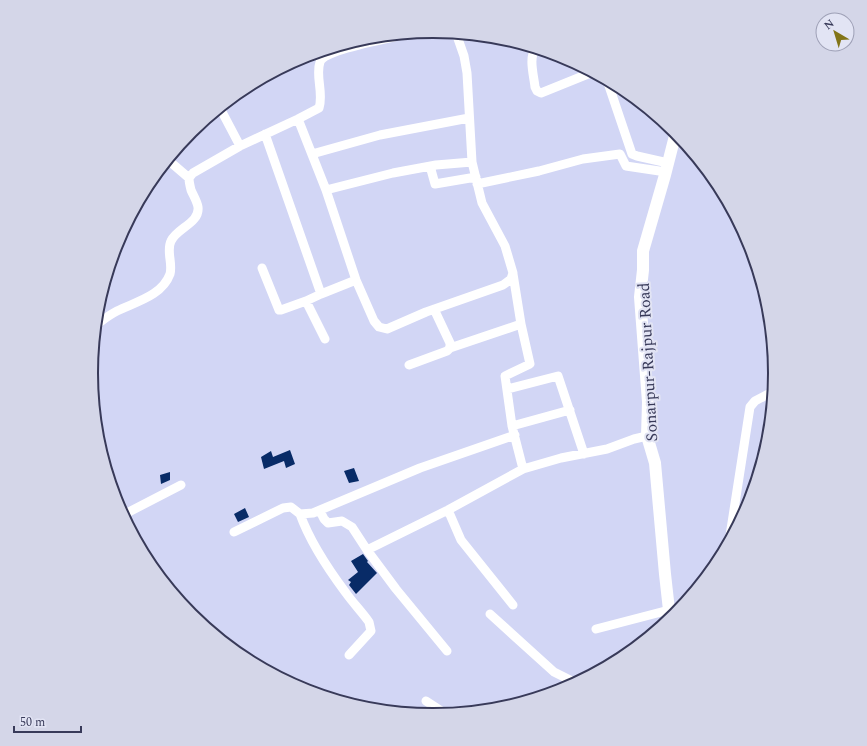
<svg xmlns="http://www.w3.org/2000/svg" width="867" height="746" viewBox="0 0 867 746" font-family="Spectral,serif">
<rect width="100%" height="100%" fill="#d2d6f5"/>
<!-- building -->
<path fill="#082b67" d="M290,450L295,464L286,468L284,461L264,469L261,457L271,451L273,457Z
M354,468L359,481L349,483L344,471Z
M170,472V480L161,484L160,475Z
M245,508L249,517L238,522L234,514Z
M363,554L368,561L367,562L377,573L356,594L349,585L351,582L348,580L358,572L351,561Z"/>
<g fill="none" stroke-linecap="round" stroke-linejoin="round">
<!-- minor -->
<path stroke="#fff" stroke-width="9" d="M536,48C528,57 534,76 535,87L537,91L541,93L593,72
M607,80L632,154L637,156L668,163
M220,108L240,146
M298,119L326,190L356,280L374,321L379,327L387,329L426,312L503,285L511,279L513,273L505,246L482,203L472,162L467,73L464,56L456,33
M265,134L321,294L356,280
M312,154L380,135L469,118
M168,160L189,178
M430,166L435,184L476,177
M477,184L539,171L583,159L620,154L626,166L666,172
M326,190L393,173L436,165L472,162
M262,268L279,310H281L306,301
M321,294L306,301L325,339
M96,325C103,320 109,315 117,311C135,302 162,296 170,274C173,263 166,251 171,241C177,228 200,223 198,207C197,201 193,195 191,190C190,186 189,182 189,178L193,173L240,146L298,119L319,108C324,93 315,76 320,62C325,49 392,38 408,34
M450,348L521,324
M409,365L447,351L450,348V343L434,309
M508,389L558,376L584,454
M512,426L505,376L530,364L521,324L513,274
M523,469L512,426L570,410
M448,510L461,540L513,605
M320,511L324,519L328,523L342,521L352,527L367,550L396,589L447,651
M300,514C310,542 328,569 346,593C353,603 362,612 369,622L371,631L349,655
M123,515L181,485
M234,532L283,508L291,507L300,514L313,513L420,468L515,435
M729,542L750,407L755,401L774,391
M367,550L448,510L523,469L561,458L607,449L634,439L647,436
M490,614L554,672L576,683
M596,629L669,610
M426,701L446,714"/>
<!-- major -->
<path stroke="#fff" stroke-width="12" d="M670,619L665,574L655,463L647,436L648,402L640,297L643,270V251L665,175L676,132"/>
</g>
<g text-anchor="middle" stroke-width="4" stroke-linejoin="round" paint-order="stroke">
<!-- street labels -->
<g font-size="16" fill="#383a59" stroke="#e2e4f4">
<text transform="translate(647 362) rotate(-93)" y="6">Sonarpur-Rajpur Road</text>
</g>
</g>
<!-- crop -->
<path d="M0 0H867V746H0ZM98 373a335 335 0 1 1 670 0a335 335 0 1 1-670 0Z" fill="#d4d6e8" fill-rule="evenodd"/>
<path fill="none" stroke="#383a59" stroke-width="2" d="M98 373a335 335 0 1 1 670 0a335 335 0 1 1-670 0Z"/>
<!-- north arrow -->
<g transform="translate(835 32) rotate(322)"><circle r="19" fill="#e2e4f4" stroke="#9ea0b6"/>
<path d="M0-3L7 15L0 10L-7 15Z" fill="#827417"/>
<text y="-6" font-size="11" font-weight="bold" text-anchor="middle" fill="#383a59">N</text>
</g>
<!-- scale -->
<path d="M14 726v6h67v-6" fill="none" stroke="#383a59" stroke-width="2"/>
<text x="20" y="726" font-size="12" fill="#383a59" stroke="#e2e4f4" stroke-width="3" paint-order="stroke">50 m</text>
</svg>
